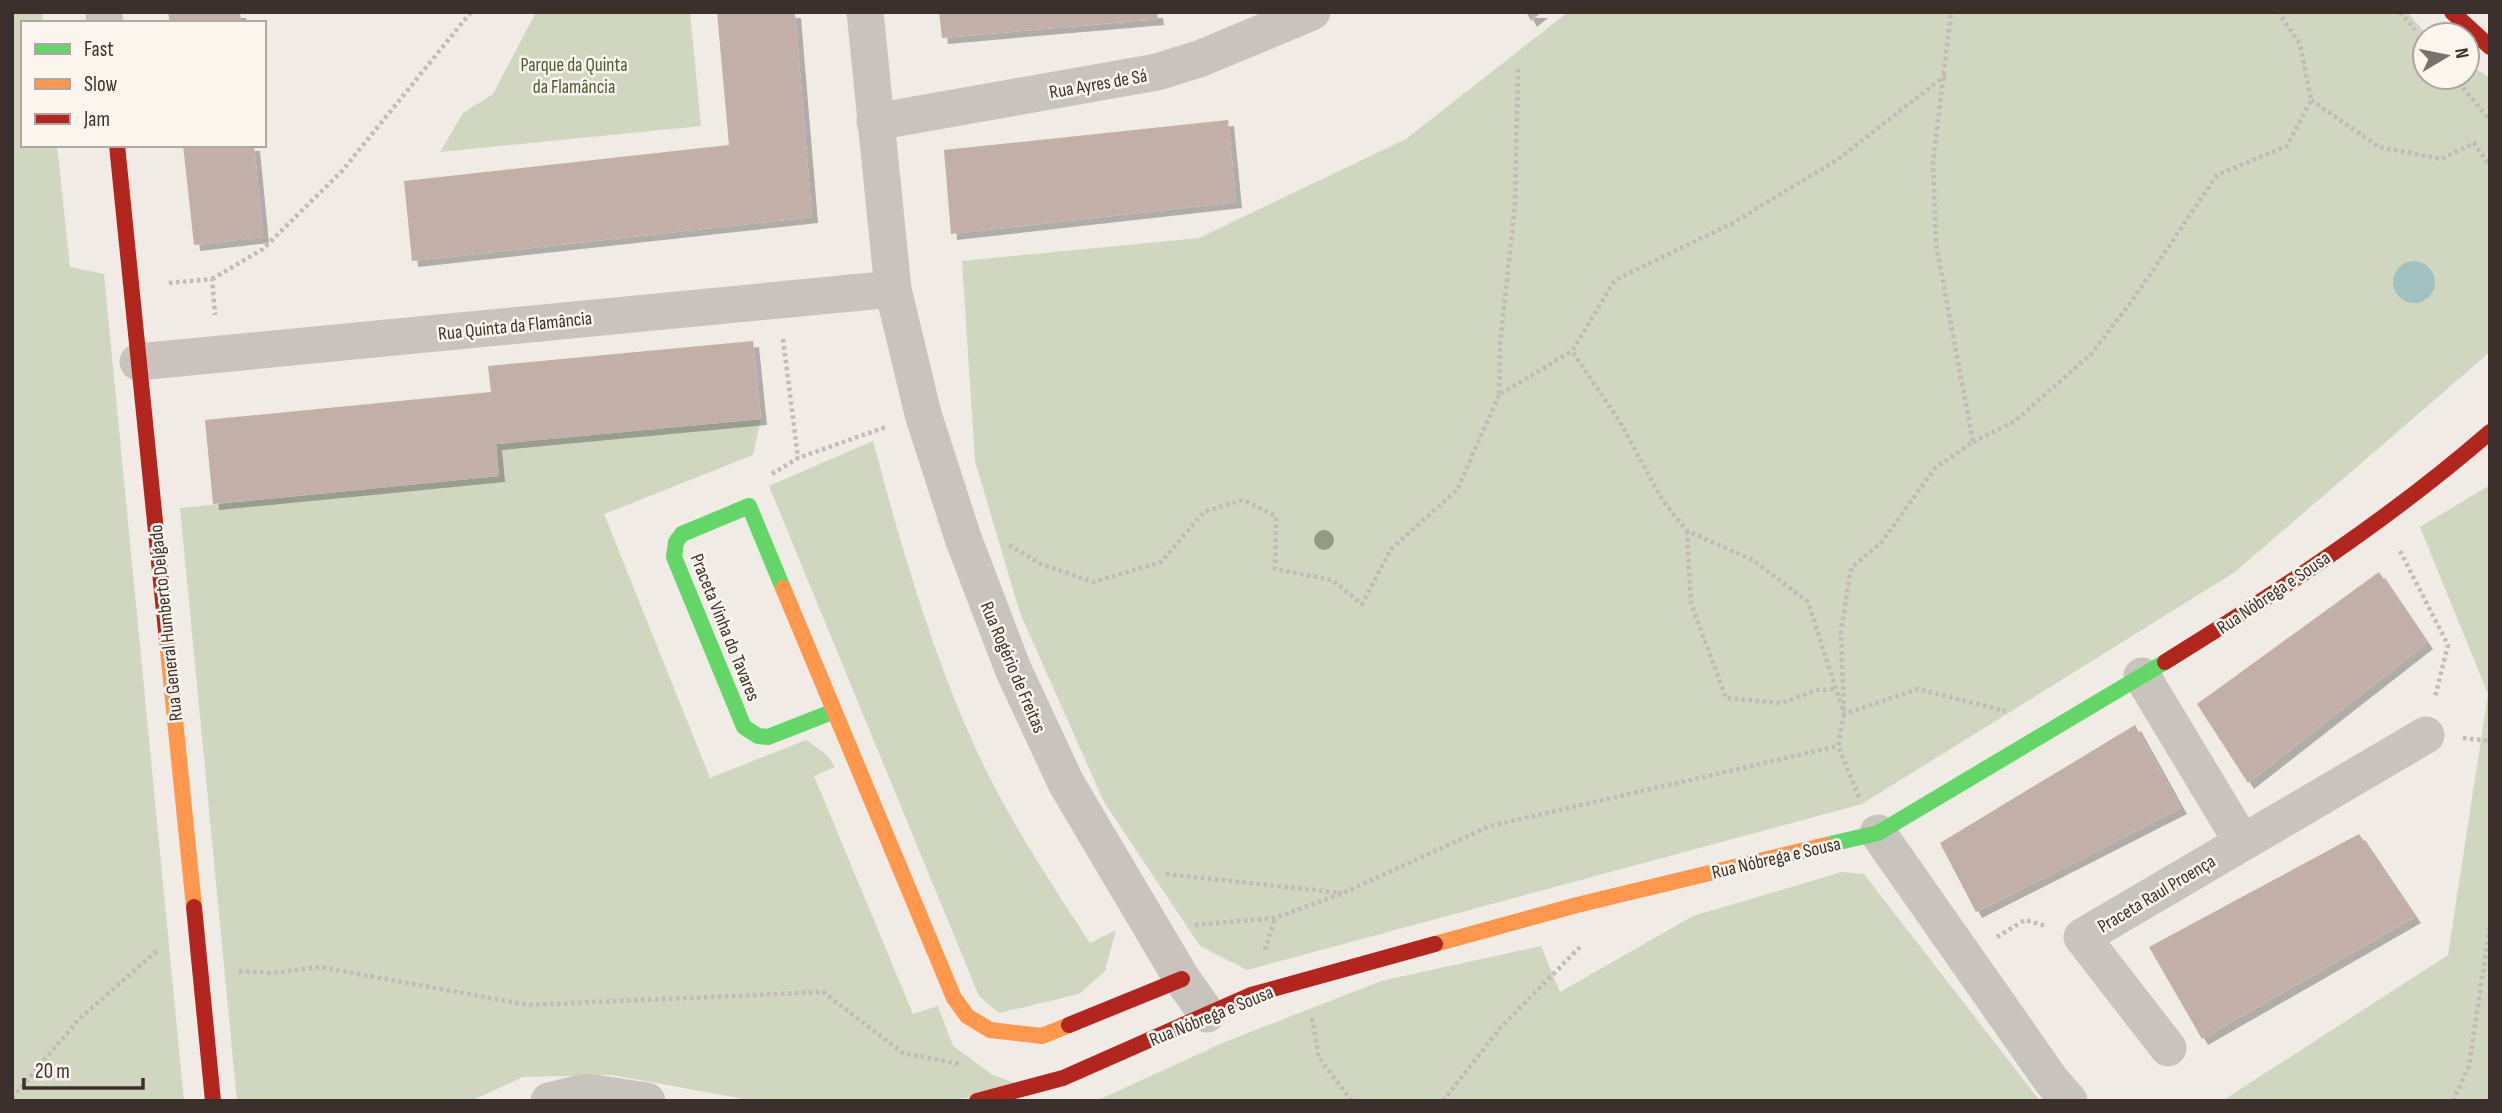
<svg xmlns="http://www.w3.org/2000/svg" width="2502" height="1113" viewBox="0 0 2502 1113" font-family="'Sofia Sans Condensed',sans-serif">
<defs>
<filter id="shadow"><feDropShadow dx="6" dy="6" stdDeviation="0" flood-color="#0004"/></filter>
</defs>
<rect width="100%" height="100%" fill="#f0ebe5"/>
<!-- green -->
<path fill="#d1d6bf" d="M12,12H42L43,23H23V145H57L70,267L104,274L184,1101H12Z
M536,12H690L701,126L440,152L463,113L493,94Z
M1568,12H2407L2427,35L2425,77H2467V63L2490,78V352L2235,572L1862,804L1247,970L1200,946L1104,802L1020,613L975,461L962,261L1199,238L1406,139Z
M761,419L753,455L604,514L710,778L806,740L827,755L835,767L814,776L913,1014L938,1006L953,1046L993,1075L1028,1088L946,1101H755L612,1075L523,1077L471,1101H237L180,508L498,476L496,444Z
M873,441C902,550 934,661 983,764C1013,826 1052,885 1090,943L1116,930L1105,971L1079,994L999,1013L979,996L769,486Z
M2490,485V1101H2222L2448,955L2488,694L2420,527Z
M1842,872L1864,874L2040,1101H1096L1225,1042L1381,981L1541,946L1560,992L1693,916Z"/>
<!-- water -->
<path fill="#a1c2c1" d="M2393 282a21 21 0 1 1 42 0a21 21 0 1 1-42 0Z"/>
<!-- building -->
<path fill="#c3afa7" filter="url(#shadow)" d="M168,12H240L241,23H170Z
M717,12H795L812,217L412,261L404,181L729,145Z
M939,12H1157L1158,19L942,38Z
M1526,12H1542L1531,21Z
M1228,120L1236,202L951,234L944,150Z
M183,145H254L263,237L194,245Z
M753,341L761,419L496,444L499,476L213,504L205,420L491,392L488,366Z
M2379,572L2427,643L2248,783L2197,704Z
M2135,725L2181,808L1976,912L1940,843Z
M2359,834L2415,917L2202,1039L2149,947Z"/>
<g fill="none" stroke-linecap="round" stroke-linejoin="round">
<!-- path -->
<path stroke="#c2bbb6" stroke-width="4.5" stroke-dasharray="3.5 3.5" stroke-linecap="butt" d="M2400,12L2415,30
M1518,69L1515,205L1500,344L1499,395L1572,351
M1946,75L1837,160L1731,224L1615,280L1572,351L1620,422L1663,501L1687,531L1753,560L1808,602L1844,714L1918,689L2005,711
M2454,77L2490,120
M2311,100L2379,147L2441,159L2474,143L2490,166
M212,279L263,249L342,171L471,12
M169,283L212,279L215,315
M783,339L798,458
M1973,442L2015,421L2092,353L2134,298L2217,175L2287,146L2311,100L2300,44L2278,12
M772,474L798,458L886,427
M1687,531L1691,603L1726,698L1782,703L1817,690L1836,689
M1009,545L1041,564L1093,582L1161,562L1204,512L1243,500L1276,516L1275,569L1332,580L1362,604L1391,549L1457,490L1499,395
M2400,551L2448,645L2435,697
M2463,738L2490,741
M1859,797L1838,746L1844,714L1841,632L1851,568L1881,543L1935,468L1973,442L1936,244L1933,163L1951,12
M1166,874L1342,893
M1195,925L1275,918L1343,893L1490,826L1838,746
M1997,937L2025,920L2046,926
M1265,950L1275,918
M239,971L272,973L320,967L528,1005L823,992L903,1053L960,1064
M1312,1018L1319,1058L1352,1101
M12,1098L79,1019L159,949
M1443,1101L1500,1028L1580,947
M2453,1101L2469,1066L2490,926"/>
<!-- street -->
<path stroke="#c9c3be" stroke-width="37" d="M104,12L105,23
M865,12L893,289L923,414L963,538L1013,669L1066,783L1182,979L1207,1014
M875,122L1157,72L1199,59L1312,12
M138,362L893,289
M2142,676L2242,842
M1878,833L2051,1080L2069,1101
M2168,1048L2082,937L2426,735
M549,1101L586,1092L647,1101"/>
<!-- fast -->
<path stroke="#63d668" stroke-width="16" d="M783,588L749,506L682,534L676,542L674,557L744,727L758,736L768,737L832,712
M1826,845L1878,833L2165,662"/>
<!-- slow -->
<path stroke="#ff974d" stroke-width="16" d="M783,588L954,998L967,1016L990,1030L1042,1036L1069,1025
M167,641L194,907
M1435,944L1577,905L1826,845"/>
<!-- jam -->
<path stroke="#b3261e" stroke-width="16" d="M2452,12L2490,47
M117,145L167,641
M2165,662C2278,592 2390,519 2490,432
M194,907L213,1101
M1069,1025L1182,979
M977,1101L1063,1078L1251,995L1435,944"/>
</g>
<!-- trees -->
<circle fill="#959b80" cx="1324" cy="540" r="10"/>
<g text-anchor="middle" stroke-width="5" stroke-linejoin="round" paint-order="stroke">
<!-- park labels -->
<g font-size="19" fill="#4a5a2e" stroke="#fbf5ee">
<text x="574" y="71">Parque da Quinta<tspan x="574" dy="22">da Flamância</tspan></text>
</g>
<!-- street labels -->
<g font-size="19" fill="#3b302b" stroke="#fbf5ee">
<text transform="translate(1098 83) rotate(-10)" y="7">Rua Ayres de Sá</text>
<text transform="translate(515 325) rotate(-6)" y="7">Rua Quinta da Flamância</text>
<text transform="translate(2273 592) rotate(-34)" y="7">Rua Nóbrega e Sousa</text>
<text transform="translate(165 623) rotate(-96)" y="7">Rua General Humberto Delgado</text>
<text transform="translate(726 627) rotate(68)" y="7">Praceta Vinha do Tavares</text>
<text transform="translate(1014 667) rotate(67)" y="7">Rua Rogério de Freitas</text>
<text transform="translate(1776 857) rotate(-13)" y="7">Rua Nóbrega e Sousa</text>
<text transform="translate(2156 893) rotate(-31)" y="7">Praceta Raul Proença</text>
<text transform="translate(1211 1015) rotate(-22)" y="7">Rua Nóbrega e Sousa</text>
</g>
</g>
<!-- border -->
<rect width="2502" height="1113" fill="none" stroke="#3b302b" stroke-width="28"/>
<!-- legend -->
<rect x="21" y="21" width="245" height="126" fill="#fbf5ee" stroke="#aea6a0" stroke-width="2"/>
<rect x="35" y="44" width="35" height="10" fill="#63d668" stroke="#aea6a0" stroke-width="2"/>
<text x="84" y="56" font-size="21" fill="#3b302b">Fast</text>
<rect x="35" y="79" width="35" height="10" fill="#ff974d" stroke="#aea6a0" stroke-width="2"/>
<text x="84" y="91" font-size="21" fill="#3b302b">Slow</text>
<rect x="35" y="114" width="35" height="10" fill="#b3261e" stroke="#aea6a0" stroke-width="2"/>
<text x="84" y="126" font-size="21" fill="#3b302b">Jam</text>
<!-- north arrow -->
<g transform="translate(2446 56) rotate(80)"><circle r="33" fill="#fbf5ee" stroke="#aea6a0" stroke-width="2"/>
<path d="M0-5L12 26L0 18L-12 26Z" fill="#7a716c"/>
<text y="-10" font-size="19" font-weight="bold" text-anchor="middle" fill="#3b302b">N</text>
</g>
<!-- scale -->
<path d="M24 1078v10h119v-10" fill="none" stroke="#3b302b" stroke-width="3.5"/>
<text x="35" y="1078" font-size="21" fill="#3b302b" stroke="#fbf5ee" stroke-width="5" paint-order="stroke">20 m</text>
</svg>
